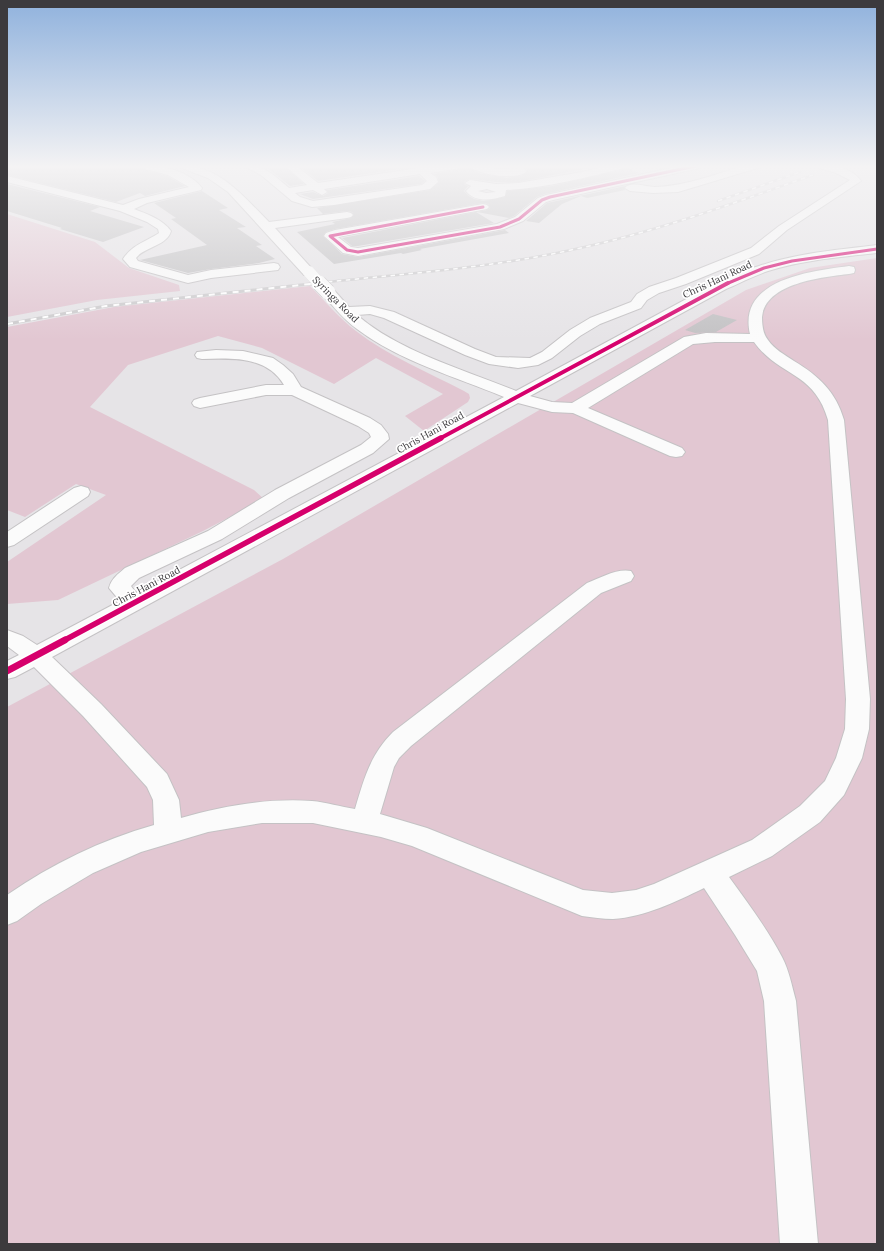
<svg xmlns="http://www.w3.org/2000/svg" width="884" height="1251" viewBox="0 0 884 1251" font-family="Lora,serif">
<rect width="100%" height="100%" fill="#e6e4e7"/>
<!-- green -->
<path fill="#e2c7d2" d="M7,214L95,242L129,268L179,285L180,291L97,300L7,317Z
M877,258V1244H7V707L283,559L746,290L810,268Z
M310,286C325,301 339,318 356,331C388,356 428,372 464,391L469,394L470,398L468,402L424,431L405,416L443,394L376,358L334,384L262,348L218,336L128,365L90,407L254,490L264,499L203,531L58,600L7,604V562L106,495L76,484L25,517L7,510V327L114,307Z"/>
<!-- building -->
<path fill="#c3c2c4" d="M7,165H131L167,176L185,186L145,196L140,193L116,202L7,175Z
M264,165H283L304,184L290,186Z
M298,165H428L318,181Z
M466,165L479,173L507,178L523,175L528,170L522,166L497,167L488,165H604L518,182H496L470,179L464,182V184L468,186L464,191L469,196L474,199L484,201L505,197L507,191L552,186L628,168L639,173L545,194L537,197L514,216L509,218L477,212L487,210L490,208L488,204L483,203L335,229L326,232L323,236L342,254L358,257L505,230L509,233L420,249L422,250L403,254L401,253L334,264L297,232L335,224L332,222L351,218L354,215L352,212L347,211L323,214L317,208L430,190L439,182L437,176L434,174L460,169Z
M419,176L425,181L421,184L313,199L300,194L313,192L323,196L328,193L327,190Z
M7,184L100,207L90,211L144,227L103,242L60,229L62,228L7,211Z
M625,186L624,188L625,190L587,198L581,196L562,204L539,223L526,221L547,203Z
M202,191L228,208L219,210L246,227L237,228L262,245L256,246L275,259L259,263L211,269L188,273L140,260L207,245L171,219L176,218L154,203Z
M476,212L494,223L358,246H352L342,238Z
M713,314L737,320L716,332L695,333L685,330Z"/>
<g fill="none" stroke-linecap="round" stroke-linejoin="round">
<!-- minor casing -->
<g stroke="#c4c2c4" stroke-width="2">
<path id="minor" d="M137,165C159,165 187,169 202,188L201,190L147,203L134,209C147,214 162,219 171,231C167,246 144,247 136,258L138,261L188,275L211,270L274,263L278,264L280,267L278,270L211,278L188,283L130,267L123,259C132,245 145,242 159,233L158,229L147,222L120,211L7,182V176L123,205L139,199L189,187L168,175L138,167Z
M178,165C219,165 242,195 269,222L347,212L351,213L353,215L351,217L347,218L275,228L315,272L314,275H304L228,192L208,178L179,167Z
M242,165C265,165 272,174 289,188L307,185L284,165H295L318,183L439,165H465L460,168L430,173L436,177L438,182L430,189L334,205L312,207L292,201L261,175ZM420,174L427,181L422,185L313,201L300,197L295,193L313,190L322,195L327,192L324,189Z
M468,165H481L497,169L522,168L527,171C518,181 477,175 468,165Z
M611,165H629L628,167C588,177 547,188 506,190L505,196C492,200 475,203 466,191L471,186L465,183L470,180L496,184L518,183L582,172ZM487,189L496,192L486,193L478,191Z
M685,165H705L700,168L553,200L546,202L523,221L504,229L358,256L343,253L324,236L326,233L335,230L483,204L487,205L489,207L487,209L338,237L351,247L358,248L497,224L515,217L538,198L546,195Z
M746,165H762L761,167L678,192L653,193L630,191L625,188C630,181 647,187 655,187C686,186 716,174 746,165Z
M815,165C832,165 850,166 861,181L787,230L759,254L686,284L659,293L647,300L641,308L600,324L580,336L552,358L538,365L518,368L489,364L465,355L384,318L370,314L357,315C398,351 465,370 516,391L716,283C730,277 744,270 759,266C797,253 837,250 877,245V253C841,257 803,260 768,271C753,276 740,283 726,289L530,396L552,402L572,403L684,337L706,333L750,334C737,279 812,271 849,266L854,267L855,270L854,273L849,274C823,277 765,283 762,317C762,325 763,334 768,340C774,349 785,355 794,361C819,376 836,392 844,420L870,699L869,729L862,758L844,795L820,822L772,856L729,877C747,902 767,928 782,957C789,970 792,986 796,1001L818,1244H780L764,1001L757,971L735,935L704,888C675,902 645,917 613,919C603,919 592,917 582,916L412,846L381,837L313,823H262L208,832L141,852L93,873L41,904L17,921L7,925V895C52,864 101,840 154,825L153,800L147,787L83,716L34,667L15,677L7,679V661L19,655L7,646V630L23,636L37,645L120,601L109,588C111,579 118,574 125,568L208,531L275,490L361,445L371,437L369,433L358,426L292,395H266L200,408L194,406L192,403L194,400L200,398L266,385H284C267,356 232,358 202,359L197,358L195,355L197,352L216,350L243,351L273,358L283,365L293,374L301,387L370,418L381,425L388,434L389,439L373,453L289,498L222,539L139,578L131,586L136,593L504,397C456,377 399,361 357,329C344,320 334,307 323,295L321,292L323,289H333L349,307L370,306L394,312L475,349L496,357L530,358L542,352L570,330L590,318L631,302L637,294L649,287L676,278L751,248L779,226L850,180L836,173L816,167ZM715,342H754C779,377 814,371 828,420L846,699L845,729L836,758L825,781L800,806L752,840L654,884L636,890L612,893L583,890L427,828L380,814L394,767L399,758L411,746L601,593L631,581L634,576L631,571C617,568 600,578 587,583L393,732C370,755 364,779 355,809C341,807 326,802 312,801C267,798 223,806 181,818L179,800L167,774L101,704L52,657L518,403L552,412L573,413L670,456L676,457L682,456L685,452L682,448L588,408L693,344Z
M81,486L88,488L90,492L88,496L14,545L7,547V532L74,488Z"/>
</g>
<!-- minor -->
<use href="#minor" fill="#fbfbfb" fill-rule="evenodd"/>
<!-- rail-far1 casing -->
<g stroke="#cccbcd" stroke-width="2.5">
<path id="rail-far1" d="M718,201L800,172
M310,284C397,274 485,269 571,250C653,233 734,203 813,175"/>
</g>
<!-- rail casing -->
<g stroke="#cccbcd" stroke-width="3">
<path id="rail" d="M7,324L106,306L319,283"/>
</g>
<!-- rail-far1 -->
<use href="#rail-far1" stroke="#fff" stroke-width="1.5" stroke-dasharray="4.5" stroke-linecap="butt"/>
<!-- rail -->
<use href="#rail" stroke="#fff" stroke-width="2" stroke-dasharray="6" stroke-linecap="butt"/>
<!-- minor-bridge-far1 casing -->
<g stroke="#c4c2c4" stroke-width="12" stroke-linecap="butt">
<path id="minor-bridge-far1" d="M309,272L320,284"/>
</g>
<!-- minor-bridge casing -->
<g stroke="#c4c2c4" stroke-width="16" stroke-linecap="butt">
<path id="minor-bridge" d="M319,283L328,292"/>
</g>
<!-- minor-bridge-far1 -->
<use href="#minor-bridge-far1" stroke="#fbfbfb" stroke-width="12"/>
<!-- minor-bridge -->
<use href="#minor-bridge" stroke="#fbfbfb" stroke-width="15"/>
<!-- cycleway-far3 casing -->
<g stroke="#fff" stroke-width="4.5">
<path id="cycleway-far3" d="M483,207L330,236L347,250L358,252L500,227L519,219L542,200L550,197L700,165
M726,284L764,268L792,261L877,249"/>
</g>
<!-- cycleway-far2 casing -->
<g stroke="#fff" stroke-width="5.5">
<path id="cycleway-far2" d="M439,439L728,283"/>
</g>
<!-- cycleway-far1 casing -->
<g stroke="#fff" stroke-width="8">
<path id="cycleway-far1" d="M63,641L441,438"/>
</g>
<!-- cycleway casing -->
<g stroke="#fff" stroke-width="10">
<path id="cycleway" d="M7,671L65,640"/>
</g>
<!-- cycleway-far3 -->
<use href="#cycleway-far3" stroke="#d6006c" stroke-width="3"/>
<!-- cycleway-far2 -->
<use href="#cycleway-far2" stroke="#d6006c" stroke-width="4"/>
<!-- cycleway-far1 -->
<use href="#cycleway-far1" stroke="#d6006c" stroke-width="5.5"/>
<!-- cycleway -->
<use href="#cycleway" stroke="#d6006c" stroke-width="7"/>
</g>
<!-- sky -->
<linearGradient id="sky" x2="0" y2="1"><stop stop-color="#90b2dd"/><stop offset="0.49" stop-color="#f4f3f4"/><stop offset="1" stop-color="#f4f3f4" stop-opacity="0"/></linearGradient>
<rect width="884" height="340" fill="url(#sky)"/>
<g text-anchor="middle" stroke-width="3.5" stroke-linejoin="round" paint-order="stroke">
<!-- far-street labels -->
<g font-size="10" fill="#3c3a3d" stroke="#fff">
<text transform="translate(717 279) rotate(-25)" y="4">Chris Hani Road</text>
<text transform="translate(336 299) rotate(45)" y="4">Syringa Road</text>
<text transform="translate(430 432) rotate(-29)" y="4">Chris Hani Road</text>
<text transform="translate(146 586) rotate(-28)" y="4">Chris Hani Road</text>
</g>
</g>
<!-- border -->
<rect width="884" height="1251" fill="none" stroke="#3c3a3d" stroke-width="16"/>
</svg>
